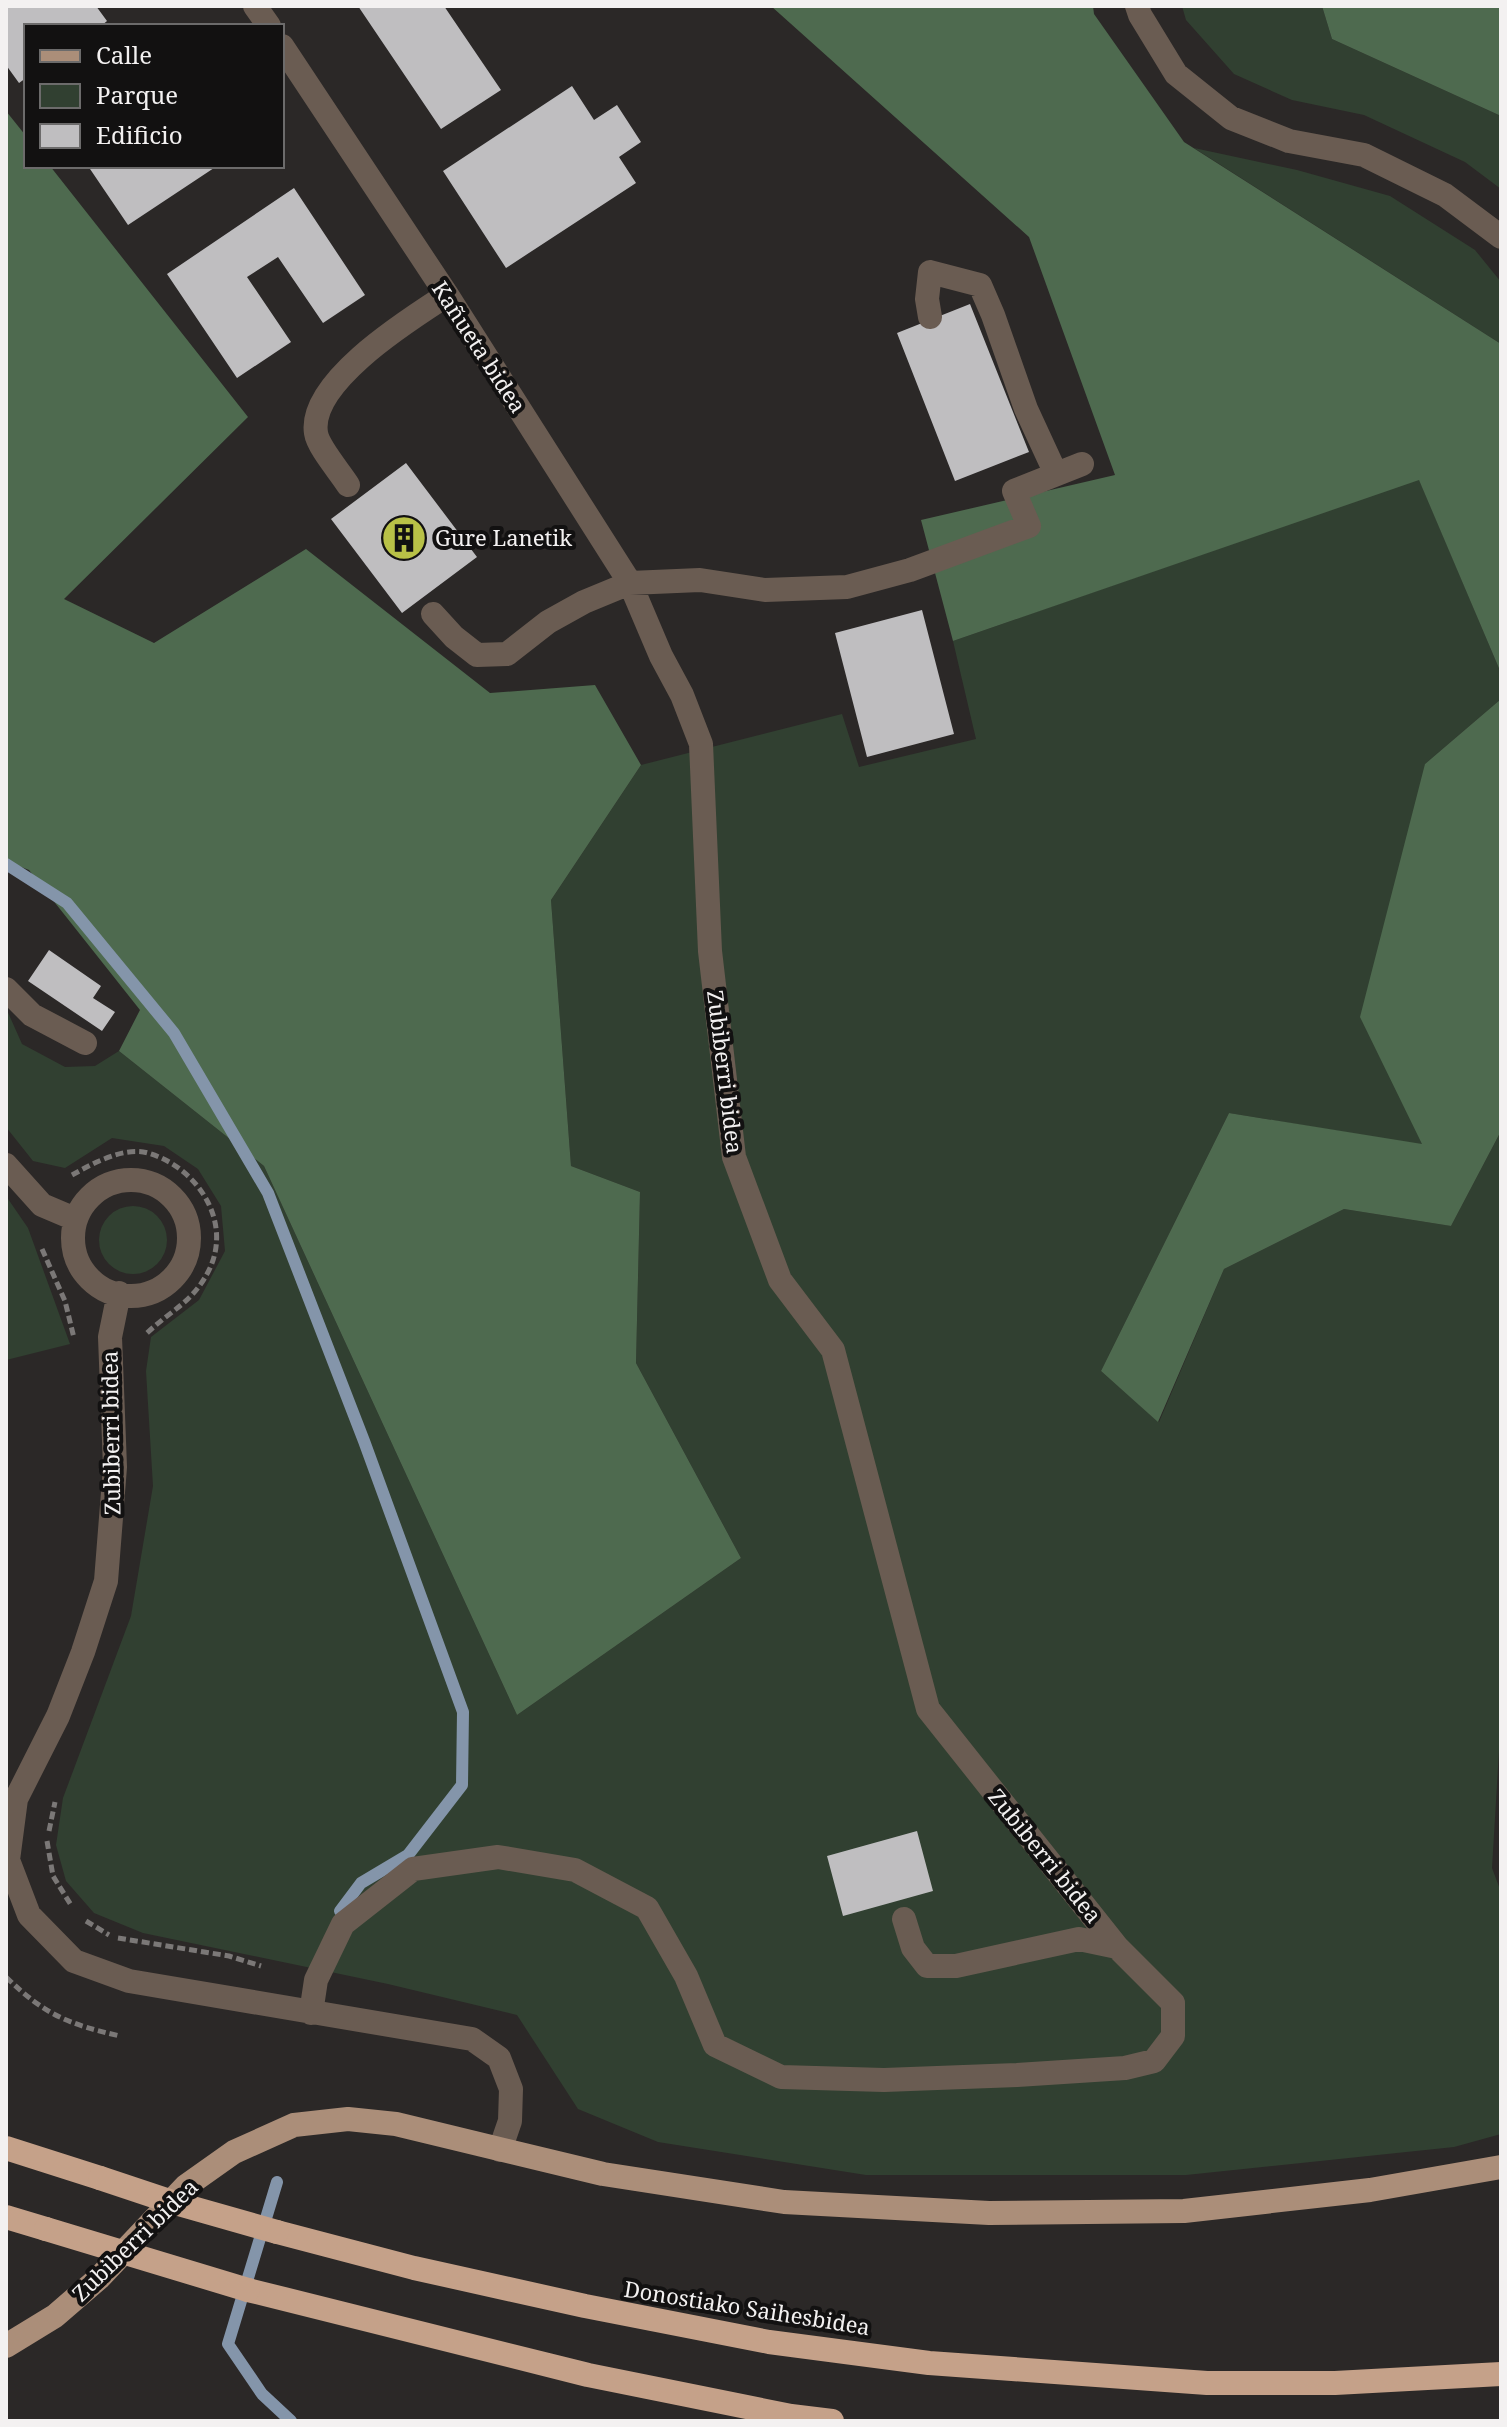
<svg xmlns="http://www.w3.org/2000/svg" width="1507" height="2427" viewBox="0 0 1507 2427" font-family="'Noto Serif',serif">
<rect width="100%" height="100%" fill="#2b2827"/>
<!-- green -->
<path fill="#314031" d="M1182,6H1322L1332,39L1501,116V189L1465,162L1364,115L1292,100L1234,74L1186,20Z
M1194,148L1297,170L1390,196L1475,250L1501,282V344Z
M1419,479L1501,673V699L1425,764L1423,1145L1229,1113L1101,1371L1159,1422L1224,1269L1344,1209L1451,1226L1501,1131V1717L1492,1868L1501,1892V2134L1454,2147L1186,2175H866L658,2142L578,2109L517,2015L388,1984L143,1933L94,1913L66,1881L56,1845L63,1798L131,1616L153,1486L146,1371L151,1337L199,1300L225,1251L221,1206L198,1169L164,1146L112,1138L65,1168L33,1161L6,1127V1008L22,1044L65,1067L95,1066L119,1051L264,1166L517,1715L741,1558L636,1363L640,1192L571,1166L551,900L641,765L842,714L859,767L976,739L953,641Z
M6,1196L28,1228L70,1344L6,1360Z
M99 1240a34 34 0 1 1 68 0a34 34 0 1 1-68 0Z"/>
<!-- forest -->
<path fill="#4e6a4f" d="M771,6H1093L1094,14L1184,142L1501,344V673L1419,480L953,641L921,520L1115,475L1029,237Z
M1322,6H1501V116L1332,39Z
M6,111L26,136V166H50L248,417L64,599L154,643L306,549L490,693L595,685L641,765L551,900L571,1166L640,1192L636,1363L741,1558L517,1715L264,1166L119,1051L140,1010L29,870L6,861Z
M1501,699V1131L1451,1226L1344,1209L1224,1269L1158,1422L1101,1371L1229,1113L1422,1144L1360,1017L1425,764Z"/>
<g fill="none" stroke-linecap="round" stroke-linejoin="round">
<!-- stream -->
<path stroke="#8495aa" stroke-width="12" d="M6,864L67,903L174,1033L268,1193L364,1441L463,1712L462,1785L408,1855L361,1883L340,1911
M277,2182L228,2344L262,2394L291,2421"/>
</g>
<!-- building -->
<path fill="#bfbec0" d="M6,6H96L107,21L101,26H26V78L19,83L6,65Z
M358,6H444L501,90L441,129Z
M572,86L594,120L617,105L641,142L619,157L636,183L506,268L443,171Z
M88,166H217L128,225Z
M294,188L365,295L323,323L278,257L247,277L291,342L237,378L167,274Z
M970,304L1029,452L955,481L897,333Z
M406,463L477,557L402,613L331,519Z
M922,610L954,734L867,757L835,633Z
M49,950L101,986L93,998L115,1012L102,1031L28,981Z
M917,1831L933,1891L843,1916L827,1856Z"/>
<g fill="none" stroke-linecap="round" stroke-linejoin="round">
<!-- path -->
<path stroke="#7b7877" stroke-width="5" stroke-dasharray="8 4" stroke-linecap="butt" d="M72,1175C92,1164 124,1146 148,1153C196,1167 232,1219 210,1268C194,1302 172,1309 146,1334
M42,1249L65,1301L74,1338
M49,1831L55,1802
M47,1841L53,1876L71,1905
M86,1921L109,1935
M118,1938L229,1956L261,1966
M6,1977C45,2015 68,2024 120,2036"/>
<!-- minor -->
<path stroke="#6a5c52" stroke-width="24" d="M255,6L269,26
M1137,6L1140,15L1176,74L1231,118L1289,141L1364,155L1445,195L1501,237
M282,46L447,295L630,583L661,656L682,695L701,744L710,951L734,1157L780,1280L833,1350L928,1709L1117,1947L1173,2003V2036L1154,2061L1125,2068L1017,2075L884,2080L781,2077L715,2045L686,1976L647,1908L575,1870L498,1857L413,1869L343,1924L316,1980L311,2013
M930,317L927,299L930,272L980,285L993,315L1026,409L1056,474
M348,485C340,472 318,447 316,433C308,382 410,319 447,295
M433,614L454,637L477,655L507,654L548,622L584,602L630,583L700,580L765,590L847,587L910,570L1029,526L1014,491L1082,464
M6,989L32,1015L85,1043
M6,1165L42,1205L75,1219
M73 1238a58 58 0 1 1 116 0a58 58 0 1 1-116 0Z
M119,1293L110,1337L115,1467L106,1581L83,1652L58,1716L16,1799L8,1860L29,1915L74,1961L129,1981L472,2039L499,2058L511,2089L510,2121L500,2150
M904,1919L913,1948L927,1966H956L1079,1939L1117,1947"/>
<!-- major -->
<path stroke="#ab8e79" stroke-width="24" d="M6,2346L55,2316L99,2278L186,2186L234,2152L294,2125L348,2119L396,2124L603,2174L784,2202L989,2213L1184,2211L1370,2190L1501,2167"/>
<!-- highway -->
<path stroke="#c5a189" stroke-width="24" d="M6,2148L100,2178
M6,2217L46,2229
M277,2232L414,2268L585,2306L769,2342L929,2363L1207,2383H1335L1501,2374
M248,2290L588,2375L791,2416L832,2421"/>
<!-- highway-bridge -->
<path stroke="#c5a189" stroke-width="24" d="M100,2178L175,2203L277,2232
M46,2229L248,2290"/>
</g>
<!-- icons -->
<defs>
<g id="building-disc" transform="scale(2.3)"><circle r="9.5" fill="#b8c147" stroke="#121111"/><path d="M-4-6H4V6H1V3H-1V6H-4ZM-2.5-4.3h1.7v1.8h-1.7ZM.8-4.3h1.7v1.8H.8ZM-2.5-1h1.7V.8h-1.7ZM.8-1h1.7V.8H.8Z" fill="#111"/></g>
</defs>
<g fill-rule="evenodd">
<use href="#building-disc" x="404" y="538"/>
</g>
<g text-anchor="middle" stroke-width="8" stroke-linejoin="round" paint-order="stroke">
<!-- street labels -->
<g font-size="22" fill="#f3f1f1" stroke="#121111">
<text transform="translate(479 347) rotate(57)" y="8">Kañueta bidea</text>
<text transform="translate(725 1072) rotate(83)" y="8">Zubiberri bidea</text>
<text transform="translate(111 1433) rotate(-91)" y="8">Zubiberri bidea</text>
<text transform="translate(1045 1856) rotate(51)" y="8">Zubiberri bidea</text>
<text transform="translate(135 2240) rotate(-44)" y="8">Zubiberri bidea</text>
<text transform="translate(747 2308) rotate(9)" y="8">Donostiako Saihesbidea</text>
</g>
<!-- poi labels -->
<g font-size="22" fill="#f3f1f1" stroke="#121111" text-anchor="start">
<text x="435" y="546">Gure Lanetik</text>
</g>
</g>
<!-- border -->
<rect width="1507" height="2427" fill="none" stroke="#f3f1f1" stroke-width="16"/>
<!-- legend -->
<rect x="24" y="24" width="260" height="144" fill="#121111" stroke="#6c6b6b" stroke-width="2"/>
<rect x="40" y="50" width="40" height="12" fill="#ab8e79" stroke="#6c6b6b" stroke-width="2"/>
<text x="96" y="64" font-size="24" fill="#f3f1f1">Calle</text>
<rect x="40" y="84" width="40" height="24" fill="#314031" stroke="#6c6b6b" stroke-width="2"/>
<text x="96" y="104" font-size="24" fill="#f3f1f1">Parque</text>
<rect x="40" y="124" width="40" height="24" fill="#bfbec0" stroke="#6c6b6b" stroke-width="2"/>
<text x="96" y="144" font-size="24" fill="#f3f1f1">Edificio</text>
</svg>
